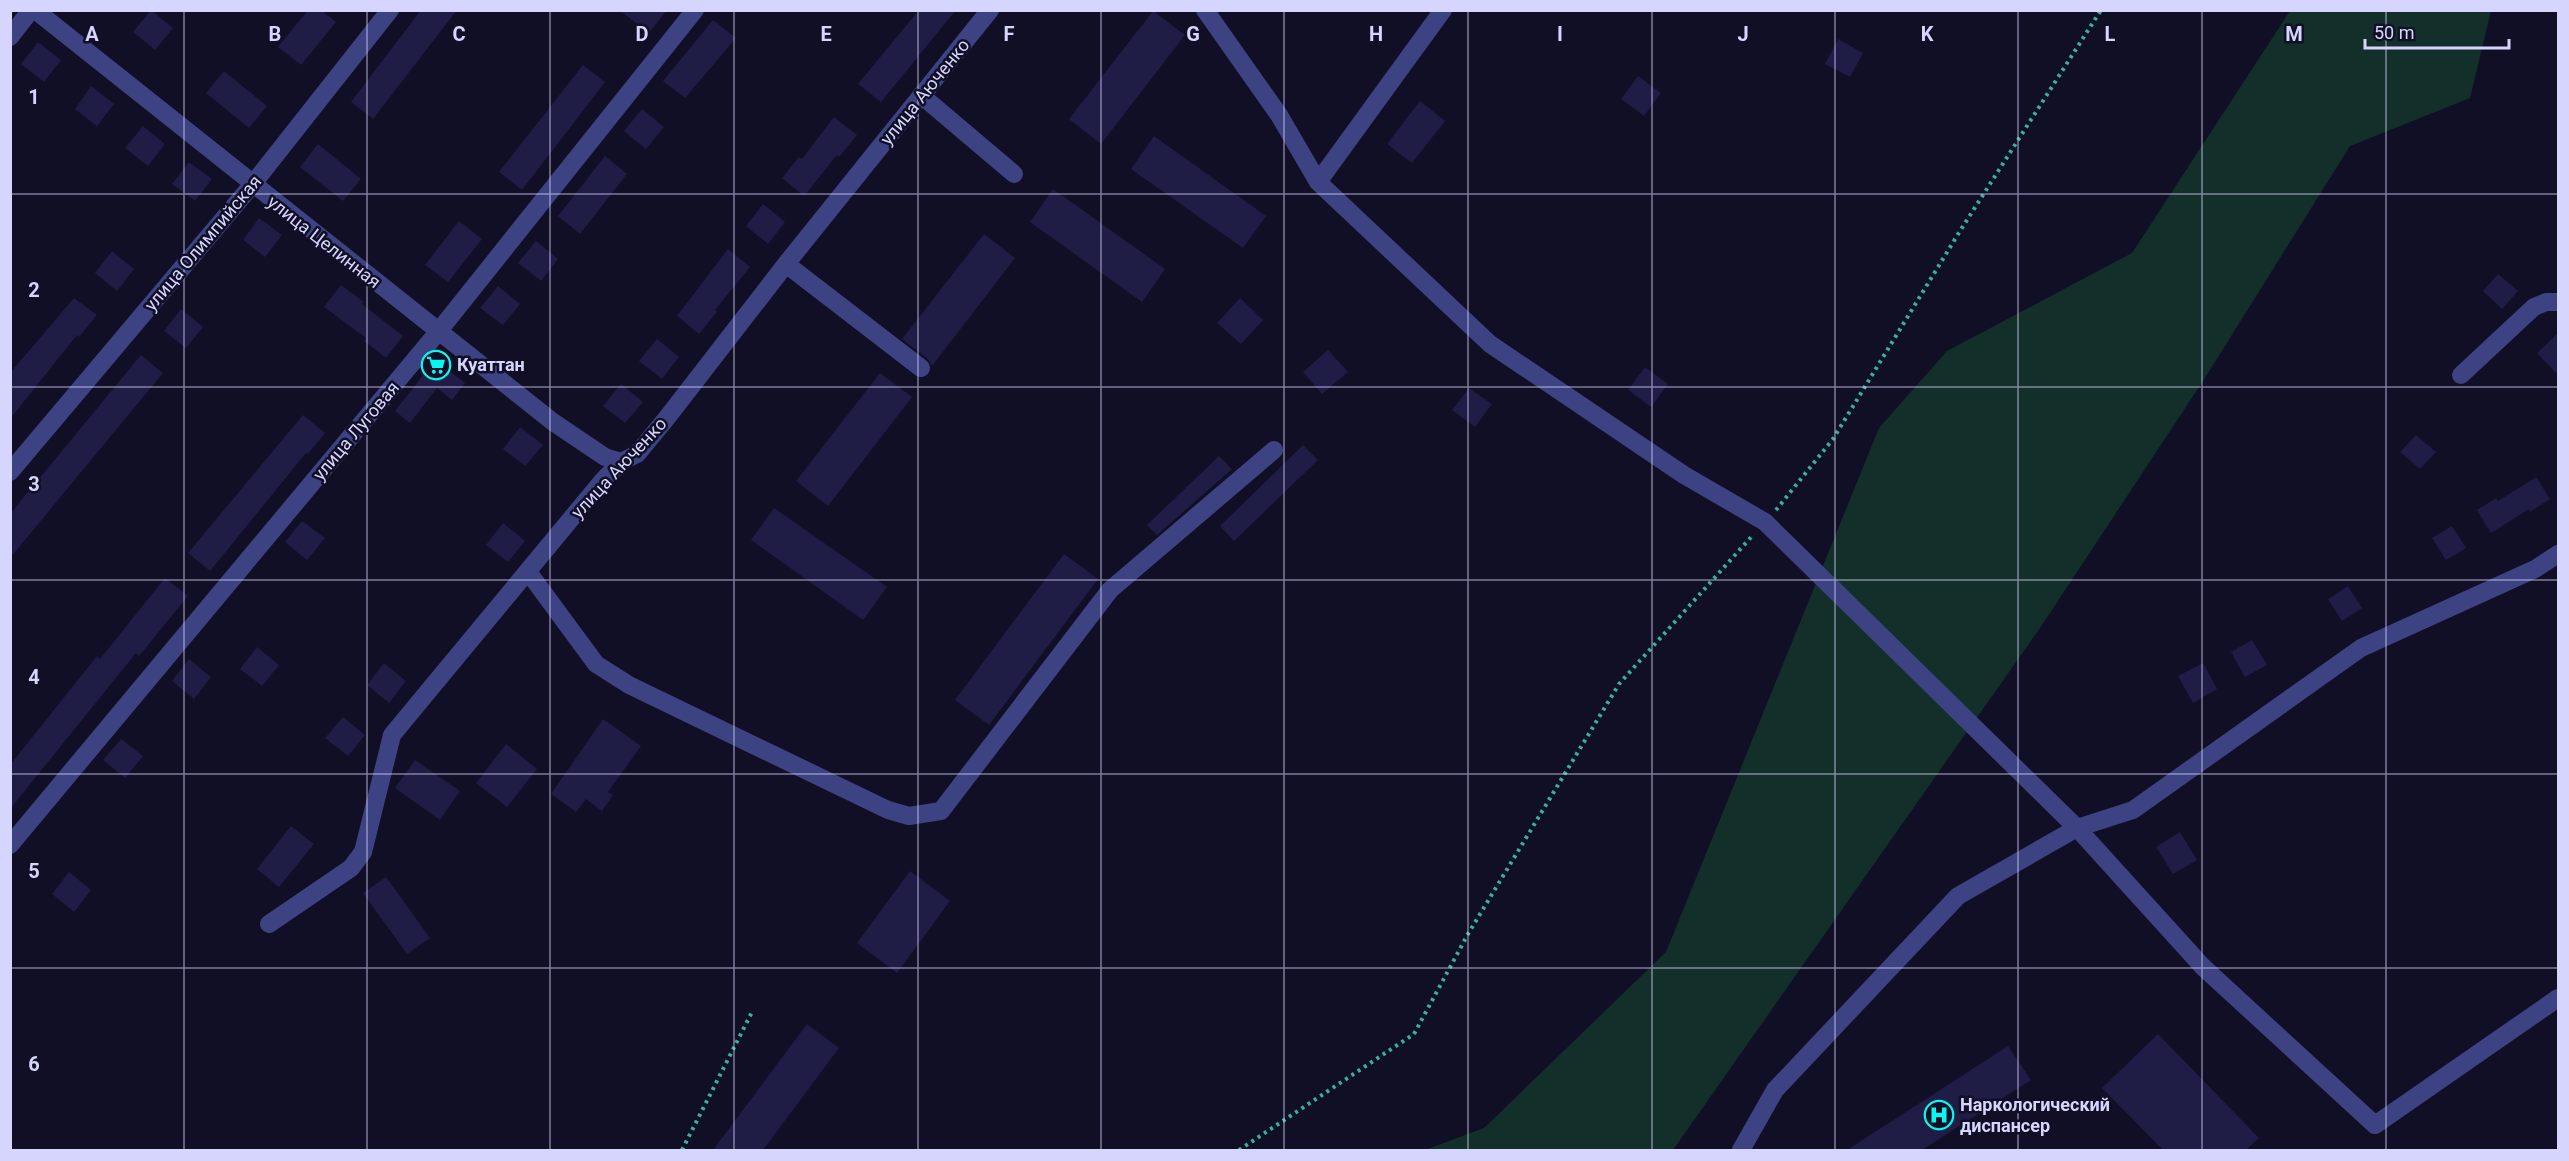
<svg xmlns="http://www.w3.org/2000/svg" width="2569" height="1161" viewBox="0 0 2569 1161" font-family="Roboto,sans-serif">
<rect width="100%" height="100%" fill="#110f25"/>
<!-- green -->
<path fill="#132f2a" d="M2290,11H2491L2470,98L2350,146L2203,381L2042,625L1673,1150H1425L1484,1128L1666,952L1879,428L1947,351L2132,253Z"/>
<!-- building -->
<path fill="#1f1c45" d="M151,10L173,28L155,50L133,32Z
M308,10H321L336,22L301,65L278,47Z
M421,10H457L373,119L351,102Z
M619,10H667L649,33Z
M919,10H956L881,102L858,84Z
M1153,11L1185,35L1101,144L1069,119Z
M713,20L736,38L685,98L663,81Z
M1838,39L1863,53L1850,77L1825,64Z
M38,42L61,60L44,82L21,64Z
M583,65L605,82L522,190L499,172Z
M224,71L267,106L249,128L206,93Z
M1638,76L1661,93L1644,116L1621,99Z
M91,86L114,104L97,126L75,109Z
M1420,101L1445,121L1412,163L1387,144Z
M642,109L664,127L646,149L624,131Z
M834,117L857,135L839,157L837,155L804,196L782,178L799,157L802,159Z
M143,126L165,144L148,166L125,148Z
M1154,136L1266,216L1243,248L1131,169Z
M318,144L361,179L343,201L300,167Z
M605,156L627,174L580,234L558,216Z
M189,162L212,179L195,201L172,184Z
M1053,189L1165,269L1142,302L1030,222Z
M763,204L785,222L768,244L746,226Z
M259,218L282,235L265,257L243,240Z
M459,221L482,239L448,282L425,265Z
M984,234L1015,258L932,366L928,359L902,339Z
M536,241L558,259L541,281L518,263Z
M728,249L750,267L715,310L717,312L699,334L677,316Z
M112,251L134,269L117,291L95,273Z
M2498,274L2518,291L2502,309L2483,291Z
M341,285L364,302L362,304L403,336L386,358L364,341L366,338L324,307Z
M498,286L520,304L503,325L480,308Z
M74,298L97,315L79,337L77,335L10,419V373Z
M1240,298L1263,320L1241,344L1217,323Z
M181,309L203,327L186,348L164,331Z
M2559,332V376L2537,353Z
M657,339L679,357L662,379L639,361Z
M1328,350L1348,372L1322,394L1303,372Z
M141,355L163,373L10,558V514Z
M435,360L465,383L452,400L437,388L410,423L395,411Z
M1645,367L1668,384L1651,407L1628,390Z
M880,373L912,397L828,506L796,481Z
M621,384L643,402L625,423L603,406Z
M1469,388L1492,404L1475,427L1452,410Z
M303,415L325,433L308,454L306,453L210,571L188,553Z
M520,427L543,445L525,466L503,449Z
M2416,435L2436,452L2420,469L2400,452Z
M1303,445L1318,460L1234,541L1220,526Z
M1219,456L1232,469L1157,535L1147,525Z
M2536,477L2550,499L2530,512L2529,509L2491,533L2477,510L2496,498L2498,501Z
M774,508L887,587L863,620L751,540Z
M302,521L325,538L307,560L285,542Z
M503,523L525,541L508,562L486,545Z
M2452,526L2466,548L2446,560L2432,538Z
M1064,554L1098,579L989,725L955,700Z
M165,578L188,596L139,656L136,653L10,809V765L97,656L100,659Z
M2348,586L2362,608L2342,621L2328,599Z
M2252,640L2267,665L2245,677L2231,652Z
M257,647L279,665L262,686L240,669Z
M189,659L211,677L194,699L172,681Z
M384,663L406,681L389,703L367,685Z
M2203,663L2217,689L2193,703L2178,676Z
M343,717L365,735L348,756L325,738Z
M603,719L641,746L608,792L613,795L602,811L586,799L576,812L551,794Z
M121,739L143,756L125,778L103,760Z
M506,744L537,769L507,807L476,783Z
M415,760L460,791L440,820L395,788Z
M291,826L314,844L279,887L257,869Z
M2180,832L2197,860L2173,874L2156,847Z
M910,871L950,901L897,973L857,943Z
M69,872L91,890L74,912L52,894Z
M386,877L430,938L407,954L363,893Z
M807,1024L839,1048L763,1150H713Z
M2158,1034L2259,1138L2246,1150H2163L2102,1088Z
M2008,1046L2031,1080L1922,1150H1847Z"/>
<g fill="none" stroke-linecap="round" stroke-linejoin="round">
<!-- path -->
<path stroke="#33b49c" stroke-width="4" stroke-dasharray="3 4.5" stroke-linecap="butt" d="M1776,510L1833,439L1960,231L2101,10
M682,1150L752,1012
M1239,1150L1414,1034L1468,934L1619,684L1753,535"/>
<!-- minor -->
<path stroke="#3c4282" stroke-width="18" d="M35,10L553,422L605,457L621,462
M1205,10L1279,115L1318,182L1490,344L1684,475L1765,522L2077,828L2133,810L2361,648L2535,569L2558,554
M10,37L31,10
M922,96L1014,174
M1318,182L1443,10
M786,264L921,368
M2461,375L2534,307L2546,302H2558
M10,472L252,185L390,10
M529,573L596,664L629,685L888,810L909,816L941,811L1110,590L1274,450
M10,845L438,332L695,10
M269,924L351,868L363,852L392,735L604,479L621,462L637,454L666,419L786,264L990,10
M1741,1150L1775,1090L1958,896L2077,828L2203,967L2375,1125L2558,998"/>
</g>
<!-- grid -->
<path fill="none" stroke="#d5d5fe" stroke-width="1.5" stroke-opacity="0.55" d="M184,10V1150M367,10V1150M550,10V1150M734,10V1150M918,10V1150M1101,10V1150M1284,10V1150M1468,10V1150M1652,10V1150M1835,10V1150M2018,10V1150M2202,10V1150M2386,10V1150M10,194H2558M10,387H2558M10,580H2558M10,774H2558M10,968H2558"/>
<!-- icons -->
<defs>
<g id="supermarket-ring" transform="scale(1.5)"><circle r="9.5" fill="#110f25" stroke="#07f7f1" stroke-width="1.5"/><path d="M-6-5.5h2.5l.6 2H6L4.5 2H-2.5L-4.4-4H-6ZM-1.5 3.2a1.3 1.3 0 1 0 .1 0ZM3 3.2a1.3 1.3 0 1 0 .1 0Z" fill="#07f7f1"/></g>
<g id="hospital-ring" transform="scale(1.5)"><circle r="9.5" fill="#110f25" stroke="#07f7f1" stroke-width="1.5"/><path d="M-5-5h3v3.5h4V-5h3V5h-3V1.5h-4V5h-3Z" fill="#07f7f1"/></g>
</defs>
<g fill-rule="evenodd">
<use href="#supermarket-ring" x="436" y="365"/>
<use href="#hospital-ring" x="1939" y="1115"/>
</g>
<g text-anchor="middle" stroke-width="5" stroke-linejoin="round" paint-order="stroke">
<!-- street labels -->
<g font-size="18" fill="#d5d5fe" stroke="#110f25">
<text transform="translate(925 92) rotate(-51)" y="6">улица Аюченко</text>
<text transform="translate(324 242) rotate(38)" y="6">улица Целинная</text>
<text transform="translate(203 243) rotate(-50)" y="6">улица Олимпийская</text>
<text transform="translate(356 431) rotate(-50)" y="6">улица Луговая</text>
<text transform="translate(619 468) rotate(-47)" y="6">улица Аюченко</text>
</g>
<!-- poi labels -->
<g font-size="18" font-weight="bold" fill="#d5d5fe" stroke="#110f25" text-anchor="start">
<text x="457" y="371">Куаттан</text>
<text x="1960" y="1111">Наркологический<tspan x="1960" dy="21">диспансер</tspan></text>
</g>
</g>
<g font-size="20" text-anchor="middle" font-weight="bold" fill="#d5d5fe" stroke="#110f25" stroke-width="5" stroke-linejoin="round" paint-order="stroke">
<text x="92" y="41">A</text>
<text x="275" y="41">B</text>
<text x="459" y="41">C</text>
<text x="642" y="41">D</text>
<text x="826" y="41">E</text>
<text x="1009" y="41">F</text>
<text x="1193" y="41">G</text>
<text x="1376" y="41">H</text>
<text x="1560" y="41">I</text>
<text x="1743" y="41">J</text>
<text x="1927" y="41">K</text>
<text x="2110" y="41">L</text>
<text x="2294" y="41">M</text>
<text x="34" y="104">1</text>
<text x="34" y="297">2</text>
<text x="34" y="491">3</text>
<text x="34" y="684">4</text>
<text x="34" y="878">5</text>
<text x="34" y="1071">6</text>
</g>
<!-- border -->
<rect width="2569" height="1161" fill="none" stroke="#d5d5fe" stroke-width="24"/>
<!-- scale -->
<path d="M2365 39v9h144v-9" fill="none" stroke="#d5d5fe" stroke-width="3"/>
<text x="2374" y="39" font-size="18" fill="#d5d5fe" stroke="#110f25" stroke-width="4.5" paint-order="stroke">50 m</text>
</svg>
